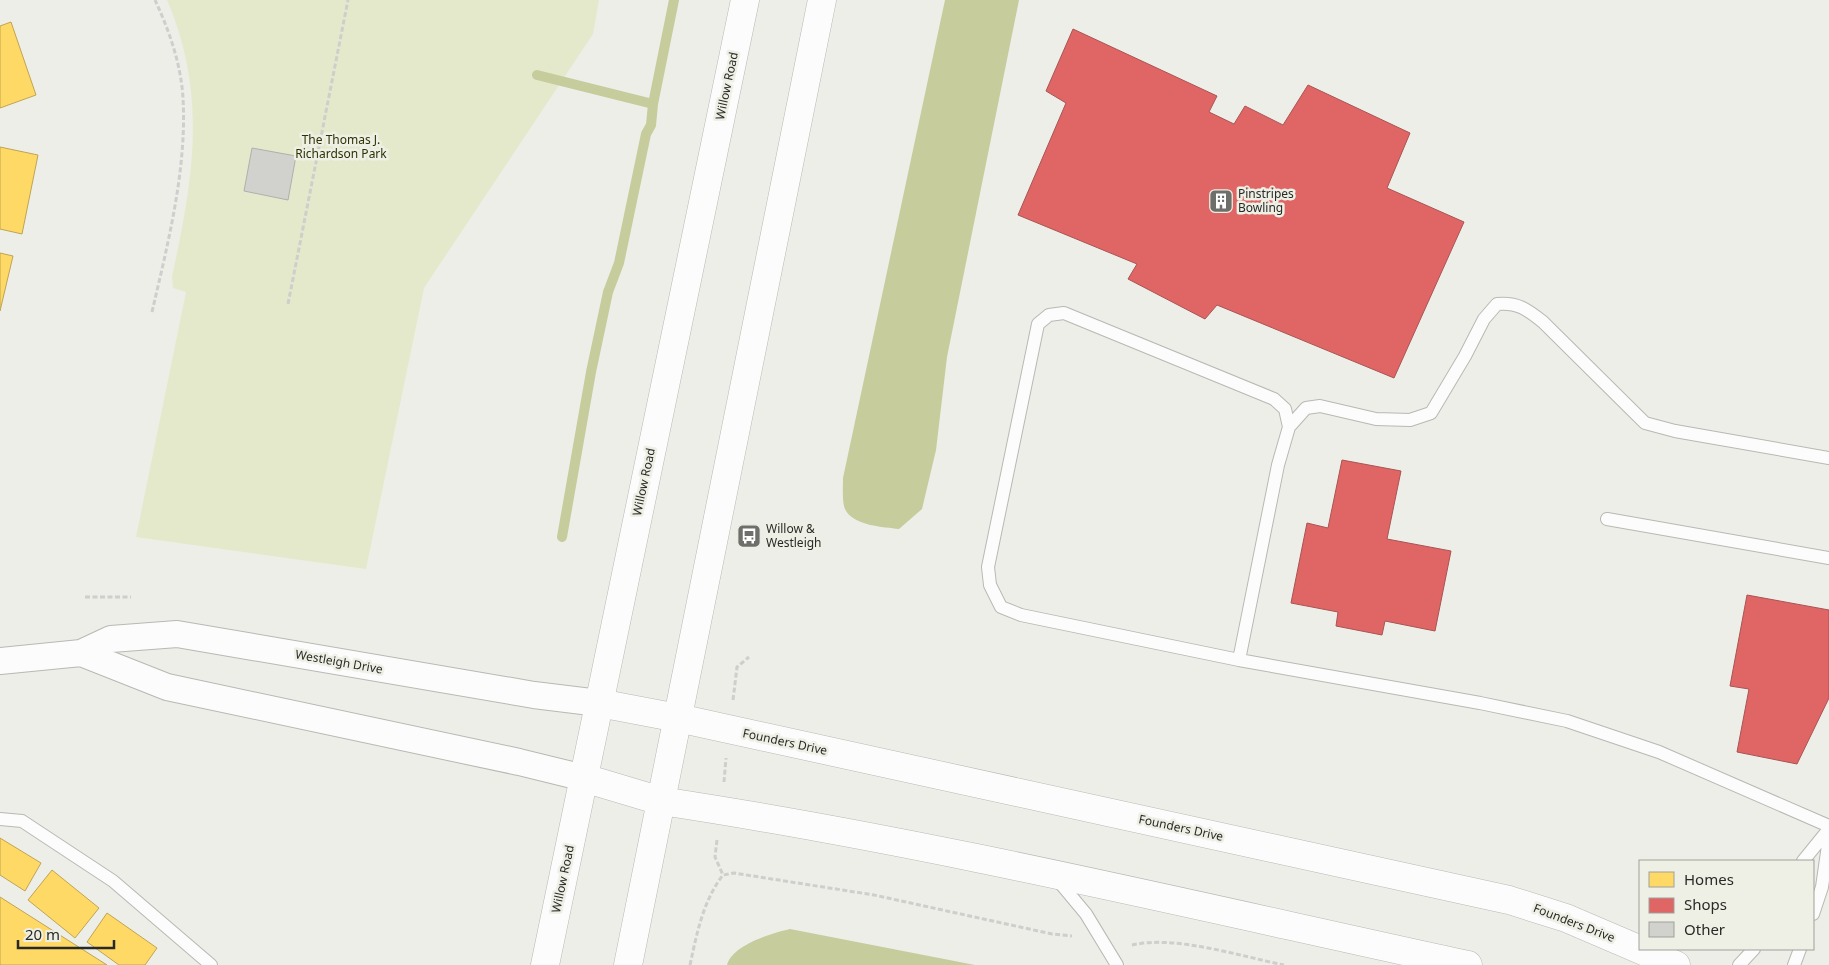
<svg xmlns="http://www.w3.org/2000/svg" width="1829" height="965" viewBox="0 0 1829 965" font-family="'Noto Sans',sans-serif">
<rect width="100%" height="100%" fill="#edeee8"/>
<!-- green -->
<path fill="#e5e9cb" d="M167,0H599L593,34L424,288L366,569L136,537L186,292L173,288L172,277C193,179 208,96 167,0Z"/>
<!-- water -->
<path fill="#c6cc9c" d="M945,0H1019L947,357L936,450L922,509L899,529C884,527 853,526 845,509C842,502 843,487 843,478Z
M790,929L975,965H727C732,945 772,933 790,929Z"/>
<!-- homes -->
<path fill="#ffd966" stroke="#bfa453" d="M11,22L36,95L0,108V26Z
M0,147L38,155L22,234L0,229Z
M0,253L13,256L0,311Z
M0,838L41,863L25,891L0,875Z
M52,870L99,908L75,938L28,900Z
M0,897L107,965H0Z
M107,913L157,948L145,965H119L87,942Z"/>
<!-- shops -->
<path fill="#e06666" stroke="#a95453" d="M1073,29L1217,96L1209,112L1234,124L1245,106L1283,125L1308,85L1410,133L1387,188L1464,222L1394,378L1217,305L1205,319L1128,279L1137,264L1018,215L1066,103L1046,91Z
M1342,460L1401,471L1387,539L1451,551L1435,631L1385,621L1382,635L1336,626L1338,612L1291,603L1307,523L1328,528Z
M1747,595L1829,610V698L1797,764L1737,752L1749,689L1730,686Z"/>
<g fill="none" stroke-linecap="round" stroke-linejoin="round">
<!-- stream -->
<path stroke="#c6cc9c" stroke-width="10" d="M537,75L653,104L674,0
M562,537L591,372L608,292L619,263L646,134L651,125L653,104"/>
</g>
<!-- building -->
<path fill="#d1d1cd" stroke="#afb0ac" d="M252,148L296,156L288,200L244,191Z"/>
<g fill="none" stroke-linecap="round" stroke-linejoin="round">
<!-- lane casing -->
<g stroke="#b8b8b4" stroke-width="14">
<path id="lane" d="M1289,427L1285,409L1274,399L1064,313L1049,315L1038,324L988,567L990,585L1001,607L1021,615L1239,660L1480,703L1567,721L1659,752L1829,826
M1607,519L1829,558
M1239,660L1278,465L1289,427L1306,408L1320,406L1376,419L1410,420L1431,413L1465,356L1484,319L1497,304C1517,302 1527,309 1543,322L1645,423L1675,431L1829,458
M0,819L22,821L113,881L211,965
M1803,861L1829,829
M1056,878L1086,914L1117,965
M1813,914L1822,887L1829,838
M1739,965L1754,949
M1794,965L1800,949"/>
</g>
<!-- street casing -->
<g stroke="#b8b8b4" stroke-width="28">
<path id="street" d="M81,653L167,687L519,762L584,778
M0,661L81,653L111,639L177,634L534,695L599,703"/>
</g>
<!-- secondary casing -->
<g stroke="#b8b8b4" stroke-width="29">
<path id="secondary" d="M678,718L1509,900L1566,918L1676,965
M661,801C932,842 1200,907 1468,965"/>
</g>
<!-- primary casing -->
<g stroke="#b8b8b4" stroke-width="29">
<path id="primary" d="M599,703L678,718
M584,778L661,801
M545,965L745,0
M628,965L822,0"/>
</g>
<!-- path -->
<path stroke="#cececc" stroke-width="3" stroke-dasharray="5 2.5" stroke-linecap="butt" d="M288,304L348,0
M152,312C168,243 187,169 183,98C181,64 169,30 155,0
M85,597H131
M733,700L737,667L749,657
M724,782L726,758
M717,840L715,857L723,875
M1132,945C1176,935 1239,956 1284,965
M690,965C697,933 703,901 723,875L734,873L874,895L1052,934L1072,936"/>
<!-- lane -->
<use href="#lane" stroke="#fcfcfc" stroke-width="12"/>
<!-- street -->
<use href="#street" stroke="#fcfcfc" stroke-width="26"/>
<!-- secondary -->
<use href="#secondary" stroke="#fcfcfc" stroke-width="28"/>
<!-- primary -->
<use href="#primary" stroke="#fcfcfc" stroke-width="28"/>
</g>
<!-- icons -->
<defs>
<g id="building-square" transform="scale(1.25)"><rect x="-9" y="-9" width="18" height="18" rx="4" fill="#6e6f6a" stroke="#eef0e6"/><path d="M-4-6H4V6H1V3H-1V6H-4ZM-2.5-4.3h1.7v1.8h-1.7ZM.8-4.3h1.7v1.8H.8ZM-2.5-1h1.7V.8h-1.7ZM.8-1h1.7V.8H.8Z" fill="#fff"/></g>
<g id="bus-square" transform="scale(1.25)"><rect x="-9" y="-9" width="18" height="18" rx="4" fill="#6e6f6a" stroke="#eef0e6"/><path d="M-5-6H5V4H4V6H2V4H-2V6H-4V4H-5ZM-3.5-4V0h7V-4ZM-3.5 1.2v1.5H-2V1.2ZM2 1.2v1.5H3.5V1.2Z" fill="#fff"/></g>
</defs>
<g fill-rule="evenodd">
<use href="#building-square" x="1221" y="201"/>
<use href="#bus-square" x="749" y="536"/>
</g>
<g text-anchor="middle" stroke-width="5" stroke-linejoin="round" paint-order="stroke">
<!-- street labels -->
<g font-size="12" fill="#292a26" stroke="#eef0e6">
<text transform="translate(727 86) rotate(-78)" y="4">Willow Road</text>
<text transform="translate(644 482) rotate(-78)" y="4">Willow Road</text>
<text transform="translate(339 662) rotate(10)" y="4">Westleigh Drive</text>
<text transform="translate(785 742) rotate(12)" y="4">Founders Drive</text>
<text transform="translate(1181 828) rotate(12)" y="4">Founders Drive</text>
<text transform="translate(563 879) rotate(-78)" y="4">Willow Road</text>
<text transform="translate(1574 923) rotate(21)" y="4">Founders Drive</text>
</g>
<!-- park labels -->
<g font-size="12" fill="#2e3100" stroke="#eef0e6">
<text x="341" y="144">The Thomas J.<tspan x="341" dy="14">Richardson Park</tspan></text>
</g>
<!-- poi labels -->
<g font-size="12" fill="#292a26" stroke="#eef0e6" text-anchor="start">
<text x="1238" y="198">Pinstripes<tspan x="1238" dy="14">Bowling</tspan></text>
<text x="766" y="533">Willow &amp;<tspan x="766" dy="14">Westleigh</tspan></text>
</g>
</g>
<!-- legend -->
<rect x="1639" y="860" width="175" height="90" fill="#eef0e6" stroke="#9fa199"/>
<rect x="1649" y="872" width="25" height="15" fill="#ffd966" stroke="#9fa199"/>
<text x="1684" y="885" font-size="15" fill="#292a26">Homes</text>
<rect x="1649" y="898" width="25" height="15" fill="#e06666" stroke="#9fa199"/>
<text x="1684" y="910" font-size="15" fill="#292a26">Shops</text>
<rect x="1649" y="922" width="25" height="15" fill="#d1d1cd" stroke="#9fa199"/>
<text x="1684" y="935" font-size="15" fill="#292a26">Other</text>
<!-- scale -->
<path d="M18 940v8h96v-8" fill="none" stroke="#292a26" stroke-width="2.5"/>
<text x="25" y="940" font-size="15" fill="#292a26" stroke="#eef0e6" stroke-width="4" paint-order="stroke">20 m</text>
</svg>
